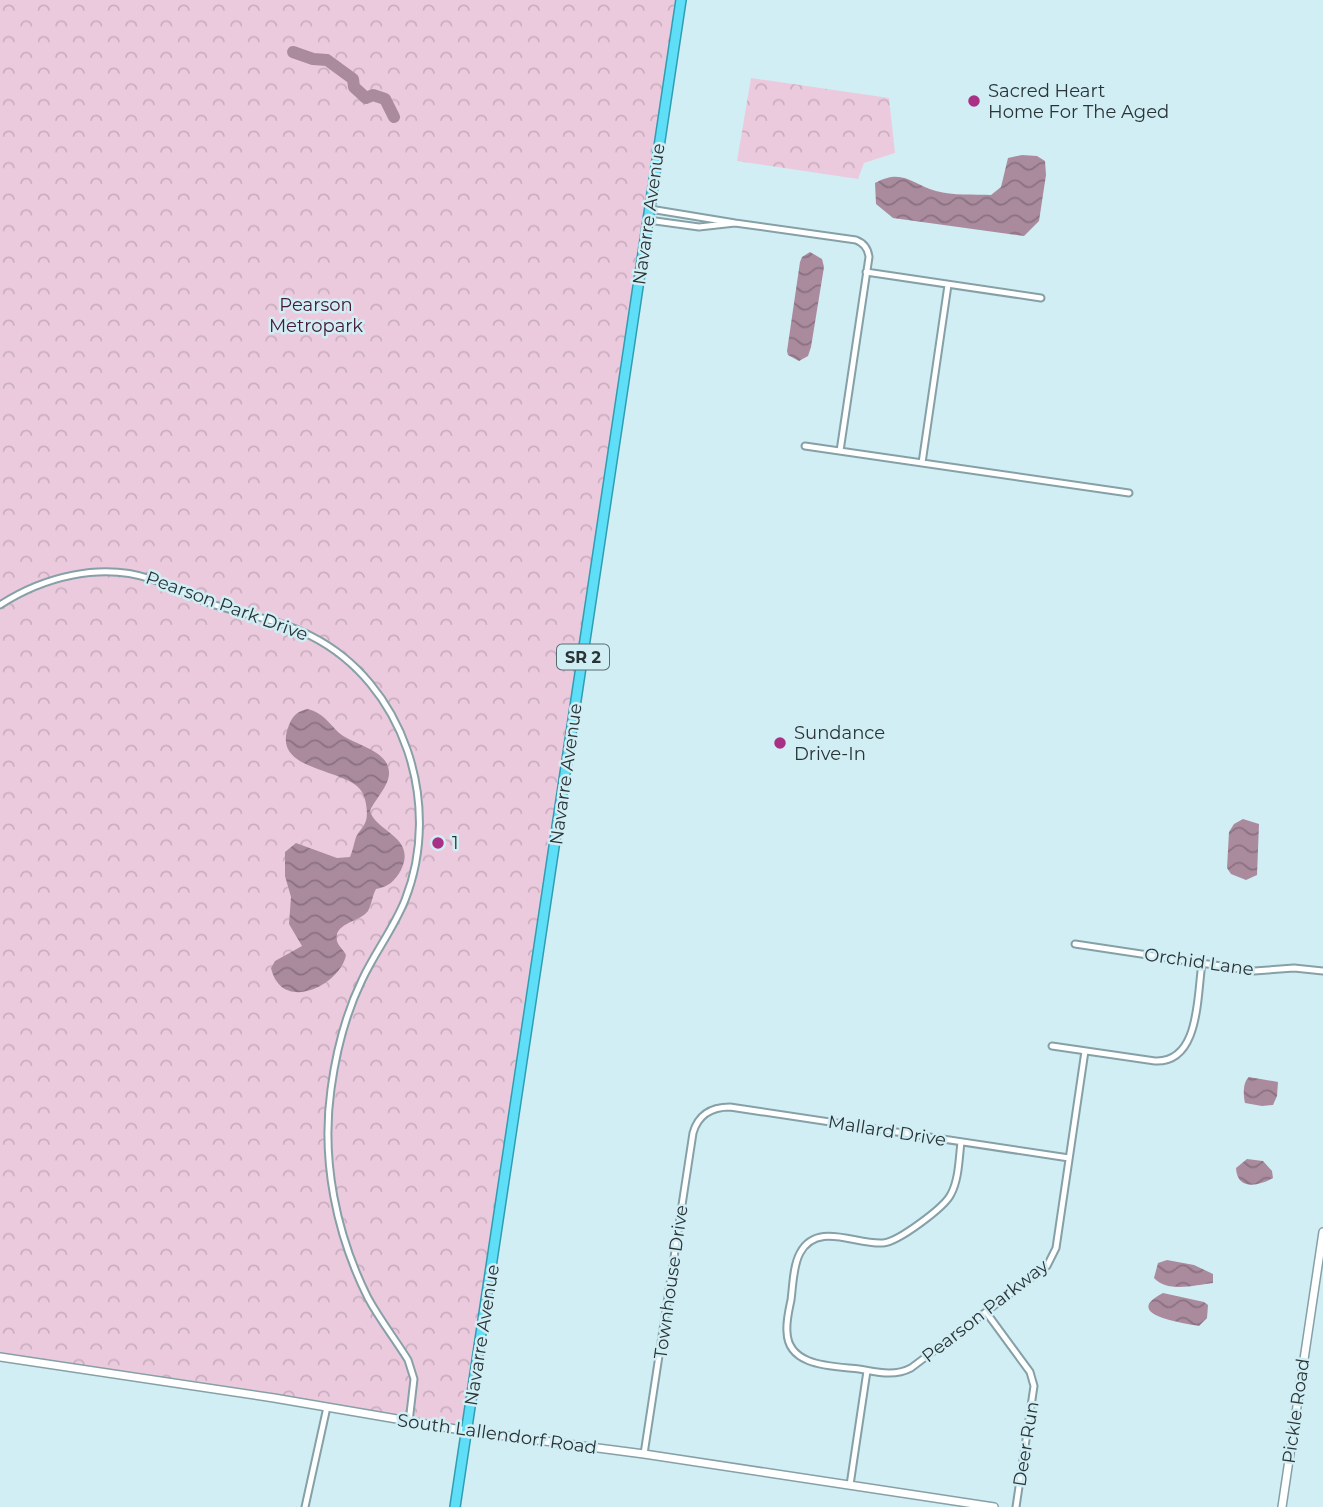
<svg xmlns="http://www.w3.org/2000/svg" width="1323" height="1507" viewBox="0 0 1323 1507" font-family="Montserrat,sans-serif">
<defs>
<pattern id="park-crowns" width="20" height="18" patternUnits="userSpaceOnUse" patternTransform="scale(1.75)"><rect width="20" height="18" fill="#eccade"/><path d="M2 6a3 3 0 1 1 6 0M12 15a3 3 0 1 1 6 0" fill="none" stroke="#caaebf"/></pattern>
<pattern id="water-waves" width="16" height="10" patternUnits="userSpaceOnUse" patternTransform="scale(1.75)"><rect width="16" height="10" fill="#aa8a9d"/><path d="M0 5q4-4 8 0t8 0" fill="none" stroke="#8a7281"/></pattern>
</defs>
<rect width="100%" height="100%" fill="#d1eef5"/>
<!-- park -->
<path fill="url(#park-crowns)" d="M0,0H682L467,1431L0,1357Z
M751,78L889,98L895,153L864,163L858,179L737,161Z"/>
<!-- water -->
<path fill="url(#water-waves)" d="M1022,155L1037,156L1045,161L1046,175L1039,221L1024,236L893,218L876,204L875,183C903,168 911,184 936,191C953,196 974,194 991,195L1001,187L1008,158Z
M810,252L822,259L824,267L811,347L808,356L799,361L788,355L787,351L800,262L802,257Z
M308,709C323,713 328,722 338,732C352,745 388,749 389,772C390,785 375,799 370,811C376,832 417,837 401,870C395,881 388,887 376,889C372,896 372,904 368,911C360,922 333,923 337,941C338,946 344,950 346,955C341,984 282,1015 271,968L275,961L302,946L289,924L291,897L285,876V852L296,843L337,858L350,857C353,850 354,843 356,837C359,831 363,828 365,823C369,816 366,798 362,792C348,767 269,773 289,725C293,715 298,711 308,709Z
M1243,819L1259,824L1257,875L1246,880L1231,874L1227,868L1229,832L1234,824Z
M1249,1077L1278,1082L1277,1096L1273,1105L1262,1106L1245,1103C1243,1094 1243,1082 1249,1077Z
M1247,1159L1263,1161L1272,1171L1273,1178C1259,1186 1237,1191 1236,1168Z
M1167,1260L1194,1265L1213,1274V1283C1196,1285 1167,1293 1154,1278L1158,1263Z
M1163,1293L1204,1302L1208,1305L1207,1318L1199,1326C1184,1323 1120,1315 1163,1293Z"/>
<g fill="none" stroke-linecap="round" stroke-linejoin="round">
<!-- river -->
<path stroke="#aa8a9d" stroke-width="12" d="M293,52L313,59L327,60L353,79L354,87L366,98L373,95L385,99L394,117"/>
<!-- minor casing -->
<g stroke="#86a0a7" stroke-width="9">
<path id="minor" d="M648,220L699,227L735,223L650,209
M735,223L856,240C864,243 868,248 869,257L840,451
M866,272L1041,298
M805,446L1129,493
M922,463L948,285
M0,605C43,577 101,562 151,579C171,585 189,596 209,603C243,615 279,619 311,636C404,683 443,804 405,900C394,928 375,952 362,980C346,1013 336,1052 331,1089C321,1160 336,1234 368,1298C380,1320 395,1339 408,1360L414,1379L409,1422
M1075,944L1254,971L1294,968L1323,971
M1052,1046L1155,1061C1200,1063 1197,996 1202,963
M961,1142C959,1158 959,1179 951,1194C945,1207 898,1242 883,1243C856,1245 817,1221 800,1253C793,1266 793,1285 791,1300C789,1310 786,1321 787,1332C788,1367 833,1366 859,1369C877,1372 894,1377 911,1368L1047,1266L1056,1248L1085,1051
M986,1312L1030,1372L1034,1386L1016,1507
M644,1454L693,1133C698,1115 711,1107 730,1107L1069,1158
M850,1485L867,1371
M305,1507L327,1407"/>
</g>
<!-- tertiary casing -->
<g stroke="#86a0a7" stroke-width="10">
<path id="tertiary" d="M0,1357L274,1398L467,1431L644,1454L994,1507
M1282,1507L1323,1232"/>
</g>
<!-- trunk casing -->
<g stroke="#319db2" stroke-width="12">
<path id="trunk" d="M455,1507L681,0"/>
</g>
<!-- minor -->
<use href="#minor" stroke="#fff" stroke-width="5"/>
<!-- tertiary -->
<use href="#tertiary" stroke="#fff" stroke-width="7"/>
<!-- trunk -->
<use href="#trunk" stroke="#5edef7" stroke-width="9"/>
</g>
<!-- markers -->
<g fill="#a83085" stroke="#d1eef5" stroke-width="2.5">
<circle cx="974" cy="101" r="7"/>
<circle cx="780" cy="743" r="7"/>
<circle cx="438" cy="843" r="7"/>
</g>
<g text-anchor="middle" stroke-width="5" stroke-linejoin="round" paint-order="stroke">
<!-- shield labels -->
<rect fill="#d1eef5" stroke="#5b6c70" stroke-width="2" x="557" y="644.5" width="52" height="25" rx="5"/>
<g font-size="16" font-weight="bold" fill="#293437">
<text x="583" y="663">SR 2</text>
</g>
<!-- poi labels -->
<g font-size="18" fill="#293437" stroke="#d1eef5" text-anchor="start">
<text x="988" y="97">Sacred Heart<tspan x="988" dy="21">Home For The Aged</tspan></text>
<text x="794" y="739">Sundance<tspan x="794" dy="21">Drive-In</tspan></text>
<text x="452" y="849">1</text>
</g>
<!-- street labels -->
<g font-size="18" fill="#293437" stroke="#d1eef5">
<text transform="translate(649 214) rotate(-82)" y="6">Navarre Avenue</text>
<text transform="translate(227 606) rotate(20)" y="6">Pearson Park Drive</text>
<text transform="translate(566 774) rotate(-82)" y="6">Navarre Avenue</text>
<text transform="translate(1199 962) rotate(8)" y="6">Orchid Lane</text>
<text transform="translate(887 1131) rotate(9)" y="6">Mallard Drive</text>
<text transform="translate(671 1282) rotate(-82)" y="6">Townhouse Drive</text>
<text transform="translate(985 1311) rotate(-38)" y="6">Pearson Parkway</text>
<text transform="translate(482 1335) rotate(-81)" y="6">Navarre Avenue</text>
<text transform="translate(1296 1411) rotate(-82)" y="6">Pickle Road</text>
<text transform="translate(497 1434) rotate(8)" y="6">South Lallendorf Road</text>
<text transform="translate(1026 1444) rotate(-81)" y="6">Deer Run</text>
</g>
<!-- park labels -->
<g font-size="18" fill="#451a37" stroke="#d1eef5">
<text x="316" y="311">Pearson<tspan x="316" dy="21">Metropark</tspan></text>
</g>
</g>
</svg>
